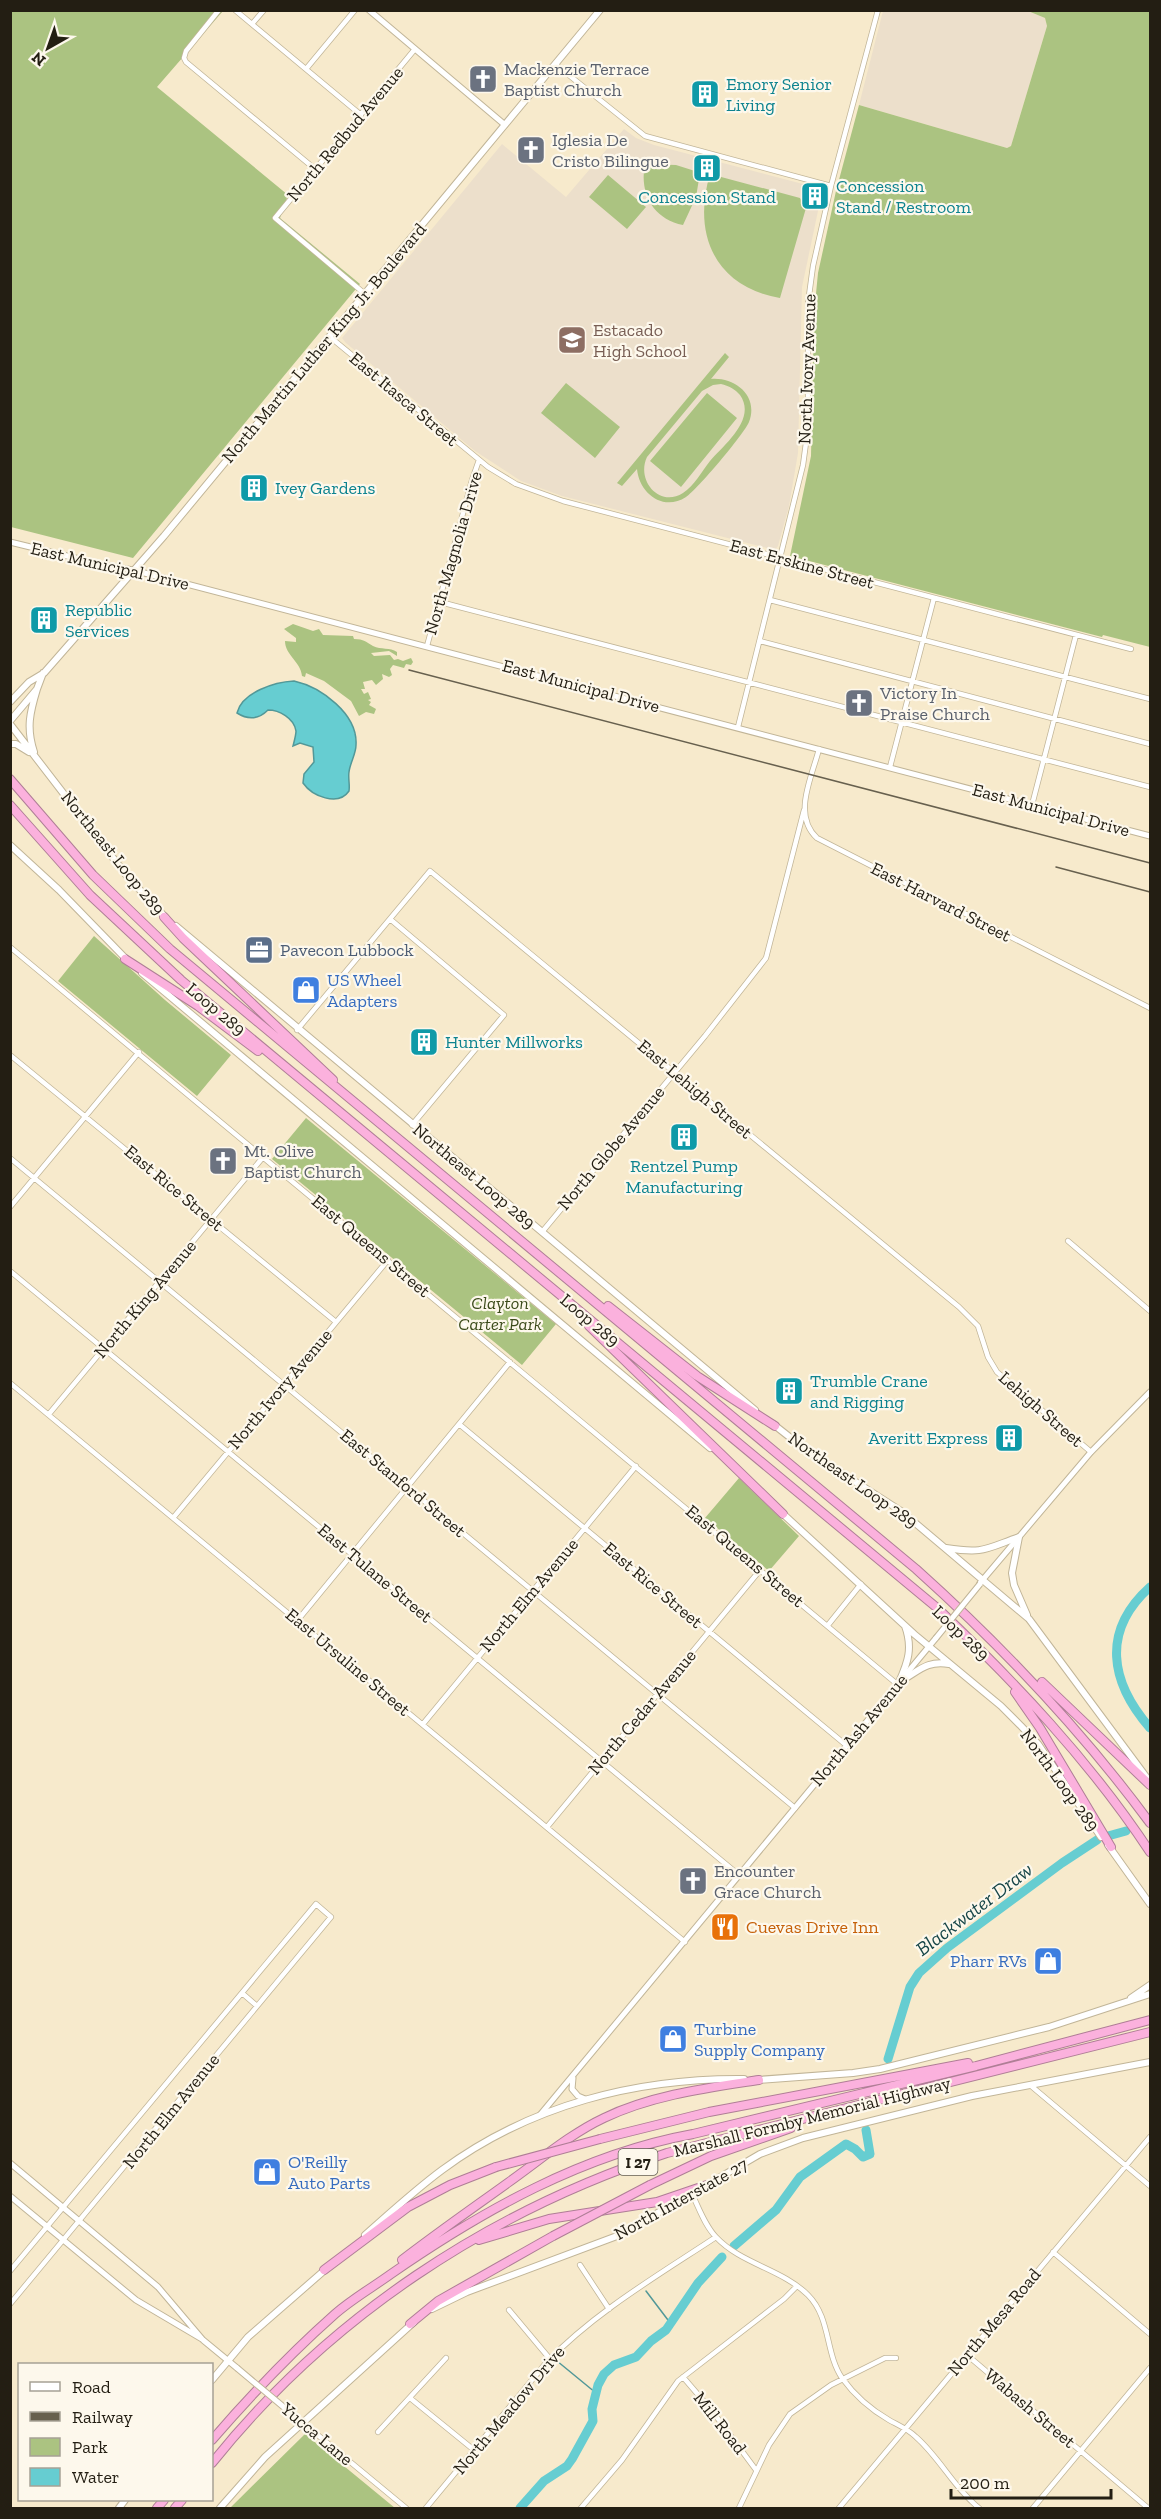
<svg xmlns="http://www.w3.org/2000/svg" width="1161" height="2519" viewBox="0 0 1161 2519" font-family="'Zilla Slab',serif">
<rect width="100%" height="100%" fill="#f7eacc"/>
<!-- education -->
<path fill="#ecdfcb" d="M883,11H1028L1045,18L1047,26L1011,146L1007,148L859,105Z
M624,129L636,138L654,145L818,188L822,192L802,287L798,453L789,506L778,546L775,550L562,496L521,481L475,451L346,343L342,338L502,144L566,197Z"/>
<!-- green -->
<path fill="#abc381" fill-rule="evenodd" d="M10,11H223L157,87L288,195L280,218L360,284L133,558L11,527Z
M1028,11H1150V647L1103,635L1102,637L790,556L811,456L814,314L818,273L836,191L859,105L1007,148L1011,146L1047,26L1045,18Z
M645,164L676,165L695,171L699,179L696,197L683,225C653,219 639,193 645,164Z
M710,174L800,198L806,208L780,298C715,287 692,234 710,174Z
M608,175L646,207L627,229L589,197Z
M725,353L729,357L711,379C735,377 759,396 749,422C744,434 697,490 686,497C663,512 639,493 637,469L622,486L617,483ZM721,384C729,386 735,389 740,395C757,419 724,445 710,461C702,471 694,486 683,493C659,508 636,480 647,457L702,391L713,385Z
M566,383L620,427L595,458L541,413Z
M707,393L737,418L681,487L650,461Z
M293,624L313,631L319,629L323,635L353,636L354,639C364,639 366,642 373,646C381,650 390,647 397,652V656L389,651L371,653L374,656L390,655L394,660L398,659L403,661L411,658L413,662L411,665L406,664L404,668L393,665L390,669L392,675L389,677L382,674L383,679L376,685L372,680L363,682L365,689H361L364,694L368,692L371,699L368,700L371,702L369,705L376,709L374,714L366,712L359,716L351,701L324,681L306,673L305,677L302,676C301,662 285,655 285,641L296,642V638L284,629Z
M94,936L165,1000L231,1055L197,1096L58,981Z
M306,1118L556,1324L522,1365L272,1159Z
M739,1478L799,1536L769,1571L705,1518Z
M305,2434L395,2508H230Z"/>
<!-- water -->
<path fill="#66cdd1" stroke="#529898" stroke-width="1.5" d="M294,681C321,687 358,714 356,745C356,754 350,763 349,772C348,778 350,785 349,791C338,807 312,796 303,783L304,774L314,762L313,747L300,743L293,746C294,742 296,735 296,731C294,718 279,710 268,710C259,719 248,720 237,713C242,692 275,682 294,681Z"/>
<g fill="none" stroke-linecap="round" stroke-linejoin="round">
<!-- stream -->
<path stroke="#529898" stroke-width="1.5" d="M646,2291L671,2324
M557,2361L596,2393"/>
<!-- river -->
<path stroke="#66cdd1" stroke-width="9" d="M1150,1587C1101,1631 1110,1682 1150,1728
M1108,1836L1126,1831
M888,2059L910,1987L919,1973L947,1948L1062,1863L1097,1840
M734,2246L776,2210L800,2177L846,2144L855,2149L863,2157L870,2154L866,2130
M520,2508L544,2481L567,2466L572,2459L593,2421L592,2409L598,2385L604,2374L614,2365L636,2357L651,2341L666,2330L698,2283L722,2257"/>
<!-- minor casing -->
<g stroke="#c1b598" stroke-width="6">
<path id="minor" d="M219,10L186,51L184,58L186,62L315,169
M235,10L361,115
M252,24L264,10
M555,64L645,136L831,186
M306,69L355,10
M365,294L275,218L415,49
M330,337L488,467L516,484L563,501L1131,649
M770,600L1150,699
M440,602L1150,787
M760,641L1150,744
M427,646L472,480L479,460
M738,727L803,465L808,428V303L813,266L831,186L878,10
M819,749C812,777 792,815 817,838L1150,1008
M890,767L934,598
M1032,805L1076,635
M390,919L504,1015L412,1125
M10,947L897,1684
M297,1030L430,871L959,1307L978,1326L988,1357L997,1372L1091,1452
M10,1055L336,1322
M10,1158L795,1808
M10,1207L139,1052
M542,1232L705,1036L766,958L804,810
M1068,1241L1150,1311
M10,1271L739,1875
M10,1383L685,1942
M49,1414L264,1156
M459,1424L846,1745
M173,1518L388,1260
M297,1621L510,1362
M828,1625L861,1584
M423,1724L636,1466
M547,1827L761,1569
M242,1993L257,2006
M1030,2085L1150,2186
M692,2194C699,2208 705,2226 716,2237C741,2264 782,2269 808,2295C831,2318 825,2353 842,2378C855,2396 870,2409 889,2420C898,2425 908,2429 916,2437C940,2458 954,2488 979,2508
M1053,2252L1150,2334
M580,2265L609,2309
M10,2271L316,1904L331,1917L10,2304
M509,2310L550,2359
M967,2355L1148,2508
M683,2377L713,2412L756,2470
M410,2398L474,2450
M302,2422L406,2508
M378,2432L446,2358
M426,2508L546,2363C595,2312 657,2276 716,2237
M581,2508L622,2460L678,2381L784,2299L797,2286
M739,2508L769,2445L790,2414L831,2385L885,2358H896
M839,2508L1150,2137
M1033,2508L1150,2368"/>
</g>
<!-- tertiary casing -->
<g stroke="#c1b598" stroke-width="7">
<path id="tertiary" d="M369,10L505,125
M10,542L104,565L133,570L1150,836
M980,1583L1091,1452L1150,1392
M573,2078L572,2089L578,2096L585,2099
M540,2115L936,1638
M10,2163L158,2287L203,2340L237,2368
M10,2196L136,2300L202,2339"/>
</g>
<!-- secondary casing -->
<g stroke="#c1b598" stroke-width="8">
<path id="secondary" d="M10,702L29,682L44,673L164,536L600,10
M10,721L37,689L43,673
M10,724L127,876L166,918
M10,744H16L29,752
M34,752C26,728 30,712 37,689
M10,845L59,890L128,961
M176,926L755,1410
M142,973L710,1448
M773,1424L806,1450L901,1511L1029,1619L1147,1778
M782,1513L914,1634L1001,1706L1021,1726L1038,1744L1101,1837
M946,1548C984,1554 985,1549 1019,1537L1012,1573L1014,1585L1027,1615
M899,1682C908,1662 913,1648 905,1626
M899,1682C918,1672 926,1660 949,1664
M1108,1845L1150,1904
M1131,1998L1150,1985
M757,2080L853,2073L880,2069L1049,2027L1150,1994
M705,2186L760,2154L803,2138L972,2096L1150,2062
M365,2235C390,2213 415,2190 442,2170C530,2105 636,2078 744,2079
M432,2309L467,2292L617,2236L696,2191
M212,2380L248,2337L326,2269
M119,2508L125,2500
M220,2508L265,2457L414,2322"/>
</g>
<!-- motorway casing -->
<g stroke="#af7e96" stroke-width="10">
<path id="motorway" d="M10,779L93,875L170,949L916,1569C1004,1648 1080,1728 1150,1823
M10,805L90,895L181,980L936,1607C1015,1682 1090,1761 1150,1852
M164,917L183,938L333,1080
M125,959L198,1006L258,1051
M608,1306L697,1376L775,1426
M589,1326L783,1514
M1042,1682L1150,1785
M1015,1692L1040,1728L1111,1847
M600,2139L709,2112L968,2063
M650,2185L711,2156L791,2128
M479,2240L549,2219L657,2202L707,2185
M402,2260C437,2233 473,2208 509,2182C540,2160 570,2134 604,2118C652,2095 707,2088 759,2080
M324,2270L408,2207L450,2185L496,2167
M410,2324L438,2301L553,2236
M212,2440C250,2396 291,2353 335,2314C352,2299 373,2287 391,2274C482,2211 583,2154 693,2134L976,2066L1150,2020
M212,2463C329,2317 489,2211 667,2153L1150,2032
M157,2508L164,2500
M175,2508L182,2500"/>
</g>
<!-- minor -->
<use href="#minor" stroke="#fff" stroke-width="4.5"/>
<!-- tertiary -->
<use href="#tertiary" stroke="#fff" stroke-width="5"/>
<!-- secondary -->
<use href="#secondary" stroke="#fff" stroke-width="6"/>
<!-- motorway -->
<use href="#motorway" stroke="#fbb1dd" stroke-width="8"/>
<!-- rail -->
<path stroke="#67604e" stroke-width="1.5" d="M409,670L1150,863
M1056,867L1150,892"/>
<!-- tertiary-bridge casing -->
<g stroke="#c1b598" stroke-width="7" stroke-linecap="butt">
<path id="tertiary-bridge" d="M936,1638L980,1584
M237,2368L292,2414"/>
</g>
<!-- motorway-bridge casing -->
<g stroke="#af7e96" stroke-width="10" stroke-linecap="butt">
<path id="motorway-bridge" d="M496,2167L600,2139
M553,2236L650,2185"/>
</g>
<!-- tertiary-bridge -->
<use href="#tertiary-bridge" stroke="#fff" stroke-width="5"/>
<!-- motorway-bridge -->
<use href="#motorway-bridge" stroke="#fbb1dd" stroke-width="8"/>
</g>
<!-- icons -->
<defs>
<g id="church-square" transform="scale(1.5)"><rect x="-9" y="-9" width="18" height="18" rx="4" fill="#6b7280" stroke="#fdf8ec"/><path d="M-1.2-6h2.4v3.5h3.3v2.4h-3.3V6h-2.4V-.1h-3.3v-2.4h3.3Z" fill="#fff"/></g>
<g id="building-square" transform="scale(1.5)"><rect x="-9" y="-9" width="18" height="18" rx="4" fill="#0f9aa8" stroke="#fdf8ec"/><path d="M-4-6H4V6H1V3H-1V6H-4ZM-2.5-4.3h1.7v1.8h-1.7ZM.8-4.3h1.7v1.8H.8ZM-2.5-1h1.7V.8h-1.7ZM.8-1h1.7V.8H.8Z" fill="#fff"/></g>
<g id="school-square" transform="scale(1.5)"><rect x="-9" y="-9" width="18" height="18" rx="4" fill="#8d6e63" stroke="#fdf8ec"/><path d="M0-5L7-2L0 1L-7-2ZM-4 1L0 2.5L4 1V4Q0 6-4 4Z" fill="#fff"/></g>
<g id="office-square" transform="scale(1.5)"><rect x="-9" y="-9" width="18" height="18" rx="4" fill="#5c6f8a" stroke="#fdf8ec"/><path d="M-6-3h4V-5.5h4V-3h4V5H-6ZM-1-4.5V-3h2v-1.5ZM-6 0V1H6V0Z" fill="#fff"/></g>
<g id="shop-square" transform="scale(1.5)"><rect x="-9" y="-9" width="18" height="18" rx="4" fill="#3f7fe0" stroke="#fdf8ec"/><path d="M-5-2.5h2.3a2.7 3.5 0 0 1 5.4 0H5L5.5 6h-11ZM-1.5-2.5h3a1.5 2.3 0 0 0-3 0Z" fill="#fff"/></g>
<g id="restaurant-square" transform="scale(1.5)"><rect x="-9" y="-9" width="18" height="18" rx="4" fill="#e8710a" stroke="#fdf8ec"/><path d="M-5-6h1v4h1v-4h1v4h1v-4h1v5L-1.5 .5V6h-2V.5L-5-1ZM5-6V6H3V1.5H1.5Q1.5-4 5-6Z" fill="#fff"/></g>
</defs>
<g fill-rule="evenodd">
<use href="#church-square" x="483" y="79"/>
<use href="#building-square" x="705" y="94"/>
<use href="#church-square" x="531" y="150"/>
<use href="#building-square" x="707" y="168"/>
<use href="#building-square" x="815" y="196"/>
<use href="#school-square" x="572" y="340"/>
<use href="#building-square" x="254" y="488"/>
<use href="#building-square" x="44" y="620"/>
<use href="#church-square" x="859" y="703"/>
<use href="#office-square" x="259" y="950"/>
<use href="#shop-square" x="306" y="990"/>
<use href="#building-square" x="424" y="1042"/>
<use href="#building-square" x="684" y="1137"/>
<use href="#church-square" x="223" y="1161"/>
<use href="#building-square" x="789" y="1391"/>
<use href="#building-square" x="1009" y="1438"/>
<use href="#church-square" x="693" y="1881"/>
<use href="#restaurant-square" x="725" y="1927"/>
<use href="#shop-square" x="1048" y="1961"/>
<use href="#shop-square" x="673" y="2039"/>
<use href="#shop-square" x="267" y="2172"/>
</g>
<g text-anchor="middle" stroke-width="4.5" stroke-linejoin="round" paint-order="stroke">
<!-- shield labels -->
<rect fill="#fdf8ec" stroke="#645f54" stroke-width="1.5" x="618.5" y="2149" width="39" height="26" rx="4.5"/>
<g font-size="16" font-weight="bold" fill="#231e13">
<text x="638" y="2168">I 27</text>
</g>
<!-- worship labels -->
<g font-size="18" fill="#5b616d" stroke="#fdf8ec" text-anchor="start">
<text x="504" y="75">Mackenzie Terrace<tspan x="504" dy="21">Baptist Church</tspan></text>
<text x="552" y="146">Iglesia De<tspan x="552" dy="21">Cristo Bilingue</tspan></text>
<text x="880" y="699">Victory In<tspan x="880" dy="21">Praise Church</tspan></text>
<text x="244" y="1157">Mt. Olive<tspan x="244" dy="21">Baptist Church</tspan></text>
<text x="714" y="1877">Encounter<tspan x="714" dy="21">Grace Church</tspan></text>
</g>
<!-- culture labels -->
<g font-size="18" fill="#0d838f" stroke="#fdf8ec" text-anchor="start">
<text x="726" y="90">Emory Senior<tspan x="726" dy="21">Living</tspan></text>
<text x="836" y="192">Concession<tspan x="836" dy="21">Stand / Restroom</tspan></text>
<text x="707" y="203" text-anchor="middle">Concession Stand</text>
<text x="275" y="494">Ivey Gardens</text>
<text x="65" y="616">Republic<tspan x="65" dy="21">Services</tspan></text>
<text x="445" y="1048">Hunter Millworks</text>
<text x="684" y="1172" text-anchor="middle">Rentzel Pump<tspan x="684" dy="21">Manufacturing</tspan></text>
<text x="810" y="1387">Trumble Crane<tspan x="810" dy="21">and Rigging</tspan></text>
<text x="988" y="1444" text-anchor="end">Averitt Express</text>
</g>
<!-- street labels -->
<g font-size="18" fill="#231e13" stroke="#fdf8ec">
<text transform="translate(345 134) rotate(-50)" y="6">North Redbud Avenue</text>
<text transform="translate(324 343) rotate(-50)" y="6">North Martin Luther King Jr. Boulevard</text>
<text transform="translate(807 369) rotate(-88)" y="6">North Ivory Avenue</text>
<text transform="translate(404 399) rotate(40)" y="6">East Itasca Street</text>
<text transform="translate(453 553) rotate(-74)" y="6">North Magnolia Drive</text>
<text transform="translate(802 564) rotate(15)" y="6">East Erskine Street</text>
<text transform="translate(110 566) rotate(13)" y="6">East Municipal Drive</text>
<text transform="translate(581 686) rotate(15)" y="6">East Municipal Drive</text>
<text transform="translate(1051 810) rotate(15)" y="6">East Municipal Drive</text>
<text transform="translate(113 853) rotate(51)" y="6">Northeast Loop 289</text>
<text transform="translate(941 902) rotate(27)" y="6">East Harvard Street</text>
<text transform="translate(216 1009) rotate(40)" y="6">Loop 289</text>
<text transform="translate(695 1089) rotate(40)" y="6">East Lehigh Street</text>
<text transform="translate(611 1148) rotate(-50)" y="6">North Globe Avenue</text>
<text transform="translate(474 1176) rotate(40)" y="6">Northeast Loop 289</text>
<text transform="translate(174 1188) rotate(40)" y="6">East Rice Street</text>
<text transform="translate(371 1246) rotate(40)" y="6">East Queens Street</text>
<text transform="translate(145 1299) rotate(-50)" y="6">North King Avenue</text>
<text transform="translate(590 1320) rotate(40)" y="6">Loop 289</text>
<text transform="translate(280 1389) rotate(-50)" y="6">North Ivory Avenue</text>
<text transform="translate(1041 1409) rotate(41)" y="6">Lehigh Street</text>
<text transform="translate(853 1480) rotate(35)" y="6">Northeast Loop 289</text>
<text transform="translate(403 1483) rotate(40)" y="6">East Stanford Street</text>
<text transform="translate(745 1556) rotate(40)" y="6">East Queens Street</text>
<text transform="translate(375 1573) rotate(40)" y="6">East Tulane Street</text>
<text transform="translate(653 1585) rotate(40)" y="6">East Rice Street</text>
<text transform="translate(529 1595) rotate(-50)" y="6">North Elm Avenue</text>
<text transform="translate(961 1633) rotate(44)" y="6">Loop 289</text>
<text transform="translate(348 1662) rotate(40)" y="6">East Ursuline Street</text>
<text transform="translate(642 1712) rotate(-50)" y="6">North Cedar Avenue</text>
<text transform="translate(859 1730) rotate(-50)" y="6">North Ash Avenue</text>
<text transform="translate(1060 1780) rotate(54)" y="6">North Loop 289</text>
<text transform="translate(171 2111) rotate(-51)" y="6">North Elm Avenue</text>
<text transform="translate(812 2117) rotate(-14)" y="6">Marshall Formby Memorial Highway</text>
<text transform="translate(681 2199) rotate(-29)" y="6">North Interstate 27</text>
<text transform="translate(994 2322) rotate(-50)" y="6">North Mesa Road</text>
<text transform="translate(1030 2408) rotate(40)" y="6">Wabash Street</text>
<text transform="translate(509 2410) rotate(-50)" y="6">North Meadow Drive</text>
<text transform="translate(720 2423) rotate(52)" y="6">Mill Road</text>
<text transform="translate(317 2434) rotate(40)" y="6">Yucca Lane</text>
</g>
<!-- education labels -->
<g font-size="18" fill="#785e54" stroke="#fdf8ec" text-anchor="start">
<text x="593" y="336">Estacado<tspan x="593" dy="21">High School</tspan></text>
</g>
<!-- service labels -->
<g font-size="18" fill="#4e5e75" stroke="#fdf8ec" text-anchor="start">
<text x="280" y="956">Pavecon Lubbock</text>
</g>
<!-- shop labels -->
<g font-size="18" fill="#366cbe" stroke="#fdf8ec" text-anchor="start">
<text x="327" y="986">US Wheel<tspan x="327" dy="21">Adapters</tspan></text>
<text x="1027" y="1967" text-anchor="end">Pharr RVs</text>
<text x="694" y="2035">Turbine<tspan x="694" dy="21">Supply Company</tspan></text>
<text x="288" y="2168">O'Reilly<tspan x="288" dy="21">Auto Parts</tspan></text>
</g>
<!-- park labels -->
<g font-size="18" font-style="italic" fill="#3b4b1a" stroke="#fdf8ec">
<text x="500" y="1309">Clayton<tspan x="500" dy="21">Carter Park</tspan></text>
</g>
<!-- food labels -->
<g font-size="18" fill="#c56008" stroke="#fdf8ec" text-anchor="start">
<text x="746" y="1933">Cuevas Drive Inn</text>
</g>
<!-- water labels -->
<g font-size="20" font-style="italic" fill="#174648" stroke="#fdf8ec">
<text transform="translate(974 1909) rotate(-37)" y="7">Blackwater Draw</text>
</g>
</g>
<!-- border -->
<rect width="1161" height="2519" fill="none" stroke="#231e13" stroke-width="24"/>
<!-- legend -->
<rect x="18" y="2363" width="195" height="138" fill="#fdf8ec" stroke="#a6a195" stroke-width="1.5"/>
<rect x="30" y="2382" width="30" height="9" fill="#ffffff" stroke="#a6a195" stroke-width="1.5"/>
<text x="72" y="2393" font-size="18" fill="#231e13">Road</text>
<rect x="30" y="2412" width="30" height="9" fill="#67604e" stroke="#a6a195" stroke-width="1.5"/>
<text x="72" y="2423" font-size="18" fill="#231e13">Railway</text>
<rect x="30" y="2438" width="30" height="18" fill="#abc381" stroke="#a6a195" stroke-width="1.5"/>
<text x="72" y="2453" font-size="18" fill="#231e13">Park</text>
<rect x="30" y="2468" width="30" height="18" fill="#66cdd1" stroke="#a6a195" stroke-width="1.5"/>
<text x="72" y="2483" font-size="18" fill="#231e13">Water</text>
<!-- north arrow -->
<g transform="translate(48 48) rotate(220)" stroke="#fdf8ec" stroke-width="4.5" paint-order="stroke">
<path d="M0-4.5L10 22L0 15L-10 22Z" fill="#231e13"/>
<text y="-9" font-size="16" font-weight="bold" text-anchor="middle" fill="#231e13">N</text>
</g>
<!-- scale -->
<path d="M951 2489v9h160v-9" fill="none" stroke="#231e13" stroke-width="3"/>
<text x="960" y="2489" font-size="18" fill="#231e13" stroke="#fdf8ec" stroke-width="4.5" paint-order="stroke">200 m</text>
</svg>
